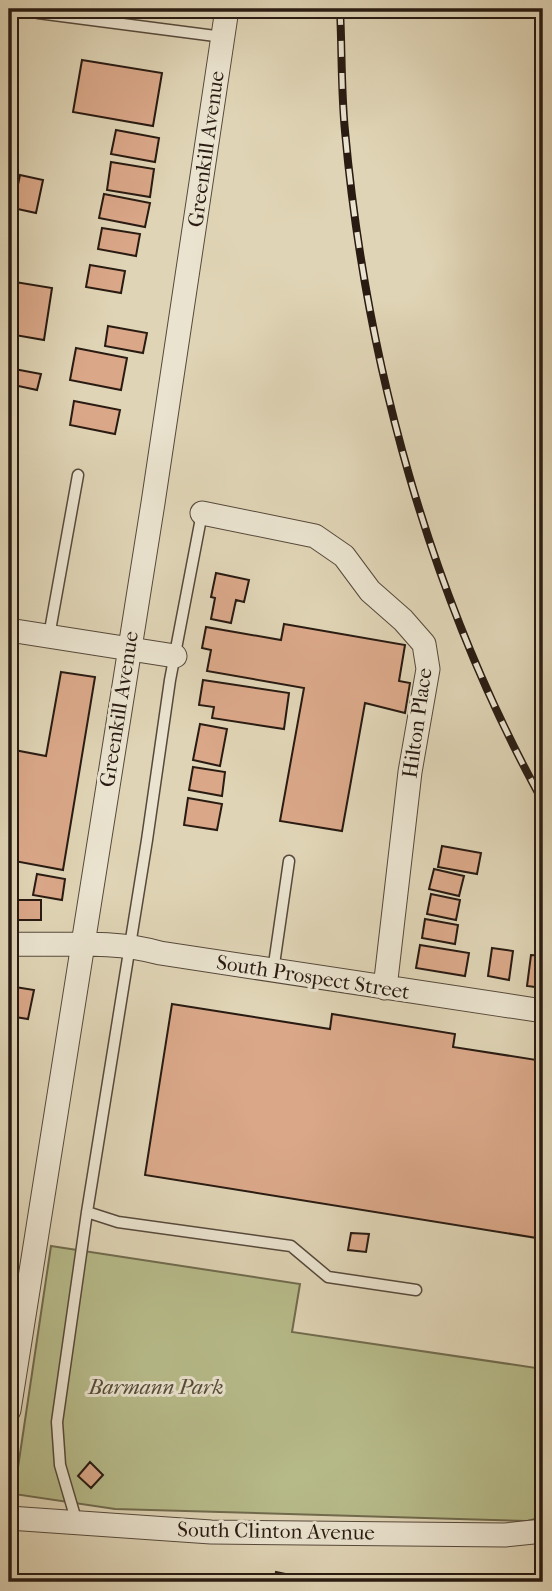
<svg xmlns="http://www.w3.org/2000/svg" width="552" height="1591" viewBox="0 0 552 1591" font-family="'IM FELL French Canon',serif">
<rect width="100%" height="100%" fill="#dfd4b5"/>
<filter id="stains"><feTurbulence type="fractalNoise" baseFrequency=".00286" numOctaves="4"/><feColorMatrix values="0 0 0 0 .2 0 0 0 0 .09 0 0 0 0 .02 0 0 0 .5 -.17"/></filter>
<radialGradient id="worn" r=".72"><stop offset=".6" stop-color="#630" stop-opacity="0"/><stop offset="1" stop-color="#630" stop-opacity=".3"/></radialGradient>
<!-- green -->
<path fill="#b7bb8a" stroke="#706b4e" stroke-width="2" d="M51,1246L300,1284L292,1332L543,1369V1517L527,1521L115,1509L14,1494Z"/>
<!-- building -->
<path fill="#daa889" stroke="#291b12" stroke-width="2" d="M82,60L162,73L153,126L73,112Z
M116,130L159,138L155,162L111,154Z
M111,162L154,169L150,197L107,190Z
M20,175L43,180L36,213L13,208Z
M104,194L150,203L145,227L99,218Z
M102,228L140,234L136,256L98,249Z
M90,265L125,271L121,293L86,287Z
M9,281L52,288L44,340L9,334Z
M108,326L147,333L143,353L105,346Z
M76,348L127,358L121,390L70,380Z
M9,368L41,374L37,390L9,384Z
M74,401L120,410L115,434L70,425Z
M216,573L249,580L244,602L236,600L231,623L211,619L215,598L211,597Z
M284,624L405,645L399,681L410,683L405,713L365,703L342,831L280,821L304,688L207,671L211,650L202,648L206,627L281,640Z
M61,672L95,677L63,870L9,860V749L46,756Z
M203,680L289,693L284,729L212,718L214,707L199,705Z
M200,724L227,729L220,766L193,760Z
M193,767L225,772L222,796L189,790Z
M188,798L222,804L217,830L184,825Z
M442,846L481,853L477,874L438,867Z
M434,869L464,876L459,896L429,889Z
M37,874L65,879L62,900L33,895Z
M431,894L460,900L456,920L427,914Z
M15,900H41V920H14Z
M425,919L458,925L455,944L422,938Z
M420,945L469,953L465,976L416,968Z
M492,948L513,951L509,980L488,976Z
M531,955L543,956V988L527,986Z
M9,986L34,990L28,1019L9,1016Z
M172,1004L330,1029L332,1014L455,1034L453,1047L543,1061V1239L145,1175Z
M9,1047L16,1048L13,1077L9,1076Z
M351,1233L369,1234L366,1252L348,1250Z
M90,1462L103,1475L91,1488L78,1476Z
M276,1572L300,1577L299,1582H274Z
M176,1575L200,1577V1582H175Z
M341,1576H364V1582H341Z"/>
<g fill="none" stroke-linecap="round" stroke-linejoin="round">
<!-- service casing -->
<g stroke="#56493b" stroke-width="13">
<path id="service" d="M38,13L223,37
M49,636L78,475
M273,971L289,861
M87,1212L118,1222L291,1246L328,1277L416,1290
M77,1523L60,1465L57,1422L87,1212L147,840L170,680L202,513"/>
</g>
<!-- minor casing -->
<g stroke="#56493b" stroke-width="25">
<path id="minor" d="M202,513L315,536L344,556L370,591L403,620L424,644L428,669L410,772L385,988
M9,630L175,656
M9,944C60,946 110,939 160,953L543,1011
M9,1410L153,503L227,9
M9,1518L211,1532L505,1535L543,1531"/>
</g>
<!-- service -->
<use href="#service" stroke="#eae3cf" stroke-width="10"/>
<!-- minor -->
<use href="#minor" stroke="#eae3cf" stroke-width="23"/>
<!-- rail casing -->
<g stroke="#291b12" stroke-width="8">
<path id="rail" d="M340,9C342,49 341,90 345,131C366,363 430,597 543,802"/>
</g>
<!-- rail -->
<use href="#rail" stroke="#eae3cf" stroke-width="5" stroke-dasharray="16" stroke-linecap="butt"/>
</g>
<g text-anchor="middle" stroke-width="6" stroke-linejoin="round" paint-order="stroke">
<!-- street labels -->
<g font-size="21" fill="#291b12" stroke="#eae3cf">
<text transform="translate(206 149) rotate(-82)" y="7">Greenkill Avenue</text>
<text transform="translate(119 709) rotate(-81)" y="7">Greenkill Avenue</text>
<text transform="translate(417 723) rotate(-82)" y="7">Hilton Place</text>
<text transform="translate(313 977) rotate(9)" y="7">South Prospect Street</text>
<text transform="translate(276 1531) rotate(1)" y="7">South Clinton Avenue</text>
</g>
<!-- park labels -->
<g font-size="21" font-style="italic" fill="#544b36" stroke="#eae3cf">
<text x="156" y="1394">Barmann Park</text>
</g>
</g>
<!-- margin -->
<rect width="552" height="1591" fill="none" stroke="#dfd4b5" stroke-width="35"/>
<rect x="10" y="10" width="531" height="1570" fill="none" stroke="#291b12" stroke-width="3.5"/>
<rect x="18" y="18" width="517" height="1556" fill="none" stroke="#291b12" stroke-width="2"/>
<rect width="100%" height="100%" filter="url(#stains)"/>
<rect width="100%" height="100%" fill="url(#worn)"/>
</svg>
